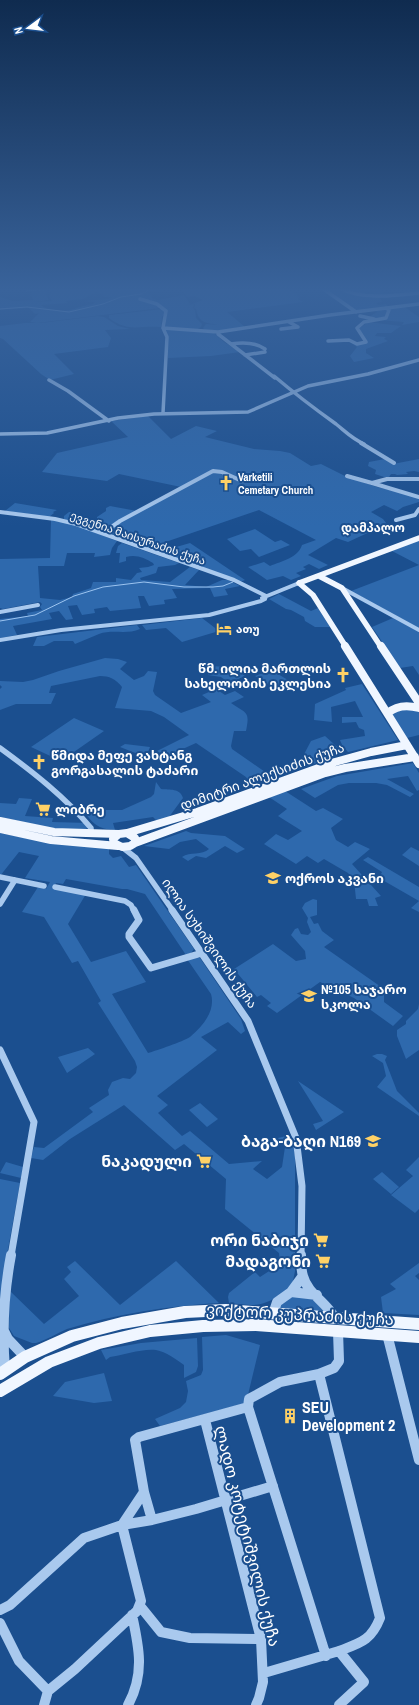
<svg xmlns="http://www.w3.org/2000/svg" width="419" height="1705" viewBox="0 0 419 1705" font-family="'Archivo Narrow','Noto Sans Georgian',sans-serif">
<rect width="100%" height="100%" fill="#1b4f8f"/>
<!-- green -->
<path fill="#2e69ad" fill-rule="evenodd" d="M30,288L45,290L48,291L46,295L49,300L34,302L52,301L49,296L51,292L49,288H178L148,292L153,299L158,300L184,295L190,304L187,305L194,304L193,308L195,310L196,318L202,324L201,327L198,329L205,330L203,328L206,324L220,325C207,323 199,324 196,309L194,308L195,304H192L203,300L195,296L187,297L179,288H277L282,290L279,288H310L285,290L295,293L299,297L298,299L303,302L227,312L245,327L214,333L224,342L240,352L211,356L168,358L165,328L167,313L166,308L154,304L160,308L37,323L30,322L39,313L35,314L29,308L0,310V297L13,301L33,300ZM96,292L105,295L103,297H112L108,299L83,301L95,302L93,304C73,307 72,314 50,309C46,308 44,308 41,305L68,303L65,301L83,299Z
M323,288H346L351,290L360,288H380L381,289L378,290L384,292L379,294L369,292L361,294L379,296L382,302L376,303L378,305L386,304L389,307L356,311Z
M403,306L419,317V322L402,325L404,322L378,320L369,317L377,312L374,310H388L385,319L389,309Z
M163,309L166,312L162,317L161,327C139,325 129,333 109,318V315Z
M98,316L104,317L118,326L130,329L105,330L111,338L108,347L54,354L74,374L50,380L41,374L3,339L0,338V326L25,323H41Z
M368,322L401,326L391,333H377L375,336L386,337L384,339L388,341L366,349V353L374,358L354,362L350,356L357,347L349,341L365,343L358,329Z
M148,416L171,439L196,426L217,431L205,437L254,449L280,451L290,453L311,466L321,464L345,476L377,487L399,492L419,498V502L403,507L397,511L384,505L371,512L383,519L390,528L374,530L348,542L336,538L308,555L328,565L319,569L309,564L303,567L306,569L296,573L301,576L291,580L283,576L267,580L248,567L264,562L270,566C282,561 298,558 302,545L316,540L259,510L148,548L109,533V531H102L64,519V516L69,512H71L69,516L70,517L94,524L97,522V517L106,511V508L110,506L137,511L181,487L119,474L107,481L42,472L57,453L128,437L111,421Z
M385,459L393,464L419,459V472L414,471L406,472L408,474L397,475L395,474H391L389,477H384L375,474L376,470L368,466L369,462Z
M15,503L57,510L53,512L54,513L49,517L5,511Z
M51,520L72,524L117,541L112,548L110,555L94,557L95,553H67L64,566H38L40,598L60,600L72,597L73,594L91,588L93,582H116V578L131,580L137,573L142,572L139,568L148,567L154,565L153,563C145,558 136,554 126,557V561L119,563L120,553H116L118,546L122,543L179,563L175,565L158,567L156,573L140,578L141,580L170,582L190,567L199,570L185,585L206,587L222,580H228L240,586L225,589L228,595L214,597L210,588L172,589L177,598L164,600L165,604L149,606L144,596H138L141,608L110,611L107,607L94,609L95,613L82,615L77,605L68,606L73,619L66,620L59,611L49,613L52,619L13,626L17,635L0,638V619L28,616L27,613L42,610L40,607L42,604L40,602L3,609L0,608V559L50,558Z
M255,529L275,542L281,540L290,545L259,557L251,549L240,551L227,539Z
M419,540V565L392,551Z
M190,543L245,580L240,582L159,552Z
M419,565V628L351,591Z
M279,594L311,611L318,608L330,627H315L305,621L304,617L291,610L286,609L269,599Z
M202,618L219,631L182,642L166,628L146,630L142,625Z
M393,618L419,632V675L413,666L400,668L372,627Z
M137,625L140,629C127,635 112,629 99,634C91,637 83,641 75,644L73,641H54L44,646H33L37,637Z
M105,658L118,659L127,662L120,669L134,680L144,676L148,671L157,672L153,691L155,695L181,713L211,702L202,695L216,689L225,695L235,691L244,697L231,703C247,714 250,711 246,731H234L231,746L232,749L268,774L302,758L311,741L325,736L344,753L252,786L246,777L196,743L165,757L157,751L189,735L164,717L151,711L115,708L122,687C116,679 109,676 100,676L51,686L49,693H56L51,704H16L0,710V689L2,687L0,685V681L23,682L33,680L59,671Z
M208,666L232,667L245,676L229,683L221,677L208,675Z
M271,670L293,683L277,690L255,676Z
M362,684L398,740L348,752L342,745L340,740L365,736L364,730L359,728L356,722L342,723V717H363L355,701L331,707L332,722L314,720L315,704L346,690L345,688Z
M399,709L419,710V735L407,738L393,716V712Z
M74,718L104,731L61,761L31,747Z
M125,744L150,747L148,752L143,756L120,747Z
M413,763L419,773V790L417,791L408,776L387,779L414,794L410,797L387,785L376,783H349L338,785L315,798L301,789L337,776Z
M156,782L161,789C170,790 180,788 183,798L169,817L158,822L153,817L113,823L115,830C98,829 93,824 83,810H122L151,797L154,794Z
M285,791L316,811L323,808L343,819L331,828L336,840L348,847L355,842L370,849L352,864L381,896L375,898L378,906H369L367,899H356L354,880L348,873L324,859L318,863L307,856L296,864L264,844L276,834L288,840L302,831L278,816L287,809L269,797Z
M19,798L32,799L25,816L53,818L52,822L88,823L87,828L85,831L51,828L0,817V803L16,804Z
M186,831L191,833L225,836L245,849L237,853L225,846L206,858L196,856L188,861L182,857C190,851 202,856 209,849L196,839L180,842L169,849L144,846Z
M0,833L50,843L109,848V854L113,858L121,856L129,867L136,865L194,949L191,953L186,955L145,894L127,889H122L66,879L63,884L56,883L54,888L86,894L68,924L91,962L126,951L146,982L112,994L148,1053C158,1050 182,1042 190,1037C202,1027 216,1011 211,994L187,959L198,957L200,958L241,1019L245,1031L241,1034L228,1022L201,1037L217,1050L157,1096L168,1105L158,1113L182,1136L190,1131L229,1164L262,1161L253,1169L267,1179L282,1167L285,1147L278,1138L290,1135L291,1137L295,1155V1271L292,1286C265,1306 262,1307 229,1303L228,1297L229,1293L255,1272L260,1277L280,1264L279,1253L225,1209L226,1179L184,1144L175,1150L124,1105L70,1139L43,1160L31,1158L34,1147L44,1148L93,1112L89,1108L109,1095L108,1090L112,1082L123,1078L130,1079L136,1073L137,1067L135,1061L98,1003L101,1001L78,961L72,963L44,917L22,912L38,887L46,889L50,882L25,878L39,856L19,852L0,876Z
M411,847L419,851V866L402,855Z
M368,857L419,887V912L411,908L419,901L379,878L382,872L363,860Z
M313,899L317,900V915L310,917L314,924L318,923L322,931L334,940L324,947L384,989V1002L403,1016L393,1026L354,998L320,982L277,1013L267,1006L271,1003L261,995L257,997L234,969L273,944L296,961L306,959L305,951L291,935L295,929L298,928L301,934L308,935L311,932L307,922L308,918L302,908L305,903Z
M419,1004V1050L406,1059L397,1036V1030L406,1024V1021L418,1009Z
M88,1048L95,1054L67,1073L58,1057Z
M377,1054H382L387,1056L385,1060L397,1091L419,1113V1116L377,1087L386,1076L383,1063L372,1056Z
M298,1081L344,1112L316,1130L313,1124L323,1121Z
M200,1103L218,1119L207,1127L189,1110Z
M419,1157V1209L415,1213L391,1195L413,1176L406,1170Z
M6,1162L23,1167L21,1178L0,1173Z
M382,1172L399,1187L391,1194L373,1179Z
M0,1179L20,1183L3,1277L0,1342Z
M75,1261L120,1305L176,1261L219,1303C168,1306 116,1314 67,1329C57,1333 47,1340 36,1343H32L14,1336L9,1328L10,1291L44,1324L79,1296L64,1279L71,1272L67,1267Z
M419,1263V1273L415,1276L419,1280V1315L383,1313L381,1297L396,1289L390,1284Z
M295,1296L311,1298L325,1312L279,1309L280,1305L287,1299Z
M226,1335L260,1345L246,1403L160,1426L155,1419L180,1408L186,1402L188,1391L186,1381L201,1375L203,1370L202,1337Z
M197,1338L198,1366L196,1372L184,1378V1365C176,1359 166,1352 156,1350C144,1348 123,1355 110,1357L106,1360L101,1350L141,1343Z
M104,1373L112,1401L94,1403L53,1396L65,1382Z"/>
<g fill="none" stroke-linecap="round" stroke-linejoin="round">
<!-- stream -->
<path stroke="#9cc4f0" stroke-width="1" d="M0,309L27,307L69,312L103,304L121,297L141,294L153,288
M0,621L35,615L74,596L103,587L144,582L184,587H213L223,586L233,582"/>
<!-- minor-far4 -->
<path stroke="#a9c9ee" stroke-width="3.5" d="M322,288L356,312
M338,288C363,300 393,296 419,293
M27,290L47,288
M140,299L157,304L166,311L163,328
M360,316L374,319
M163,328L167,337L163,413
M163,328L218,332
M281,329L298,327L289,322
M328,341L349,340L357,344L366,342L357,328L364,322L386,318L389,310L386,308
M231,344C243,342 255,342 265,349
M245,355L265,352
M274,376C294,393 315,409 336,424C346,432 351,438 364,444
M275,378L218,334V332L330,315L419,304
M49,380L68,391L109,421
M0,434L47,433L118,418L154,414L248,412L308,386L368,374L419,360"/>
<!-- minor-far3 -->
<path stroke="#a9c9ee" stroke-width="4" d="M361,443L394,463
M347,476L372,483L387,479H419
M372,483L419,497
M0,512L55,519L76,524L234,580L266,596
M396,520L415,515L419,509
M103,533L120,521L213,471L222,472L242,481
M342,588L419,630
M262,598L299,583
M0,612L38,605
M0,640L61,630L209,615L261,601L265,599L266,596"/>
<!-- minor-far2 -->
<path stroke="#a9c9ee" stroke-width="5.5" d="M0,748C33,772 65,797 91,828V834
M122,847L136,858L173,911
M0,877L44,886
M55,887L125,901L131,905L134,911
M0,904L15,880"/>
<!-- minor-far1 -->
<path stroke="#a9c9ee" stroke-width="7" d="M134,910L139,920L129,934V937L151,968L202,953
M172,910L248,1021L296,1138L302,1186L301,1256
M0,1050L34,1122L11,1256"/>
<!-- minor -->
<path stroke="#a9c9ee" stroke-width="10" d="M301,1255C301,1262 301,1270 303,1276C307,1293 327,1303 335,1318
M291,1292L317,1295
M273,1314L277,1302L291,1292L302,1277
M4,1331L8,1339L25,1357
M387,1334L419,1460
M5,1370C2,1332 4,1292 11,1255
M319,1374L380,1618C371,1641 360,1643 339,1651L364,1682L339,1705
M205,1420L261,1639L263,1682L259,1698L256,1705
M152,1520L144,1492L135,1440L139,1437L248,1407
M122,1525L144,1492
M140,1606L161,1632L190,1638L261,1639
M0,1610L10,1605L84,1538L122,1525L152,1520L196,1509L273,1486
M0,1623L19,1661L48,1691
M326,1656L248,1407L249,1399L280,1382L319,1374L334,1368L339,1361L338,1331
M264,1673L339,1651
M44,1705L48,1691L75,1669L137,1611L141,1601L122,1525
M128,1705C145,1674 139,1647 132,1615"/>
<!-- major-far2 -->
<path stroke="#f0f6ff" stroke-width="5.5" d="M319,576L342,588L381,647
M299,583L313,595L346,647
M299,583L419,538"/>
<!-- major-far1 -->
<path stroke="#f0f6ff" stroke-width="8" d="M345,646L419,764
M381,646L419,703
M388,713C397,705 408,705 419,708
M0,821L54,832L119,834
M0,829L51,840L118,846
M127,833L197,812L335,762L371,752L407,745
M127,833L135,838V843L130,846L122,847L114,843L113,839L119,834Z
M135,843L325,773L345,768L415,757"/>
<!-- major -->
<path stroke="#f0f6ff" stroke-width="12" d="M0,1374L25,1357L72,1336L122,1323L185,1312L226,1310L419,1324
M0,1391L49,1362L99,1343L150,1331L203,1326L256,1325L419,1337"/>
</g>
<!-- sky -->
<linearGradient id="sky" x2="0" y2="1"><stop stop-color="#0f2b4f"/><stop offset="0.55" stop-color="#39639b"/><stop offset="1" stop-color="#39639b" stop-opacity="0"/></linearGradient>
<rect width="419" height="527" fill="url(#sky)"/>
<!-- icons -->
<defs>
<g id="church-bare" transform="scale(1.2)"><path d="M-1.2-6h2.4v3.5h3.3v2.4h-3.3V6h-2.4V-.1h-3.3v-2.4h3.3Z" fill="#ffd166" stroke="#1b4f8f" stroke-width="2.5" paint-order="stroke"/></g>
<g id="hotel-bare" transform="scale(1.2)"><path d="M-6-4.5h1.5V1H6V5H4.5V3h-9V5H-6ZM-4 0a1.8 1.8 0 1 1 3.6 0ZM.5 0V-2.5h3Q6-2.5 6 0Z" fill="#ffd166" stroke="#1b4f8f" stroke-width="2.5" paint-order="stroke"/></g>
<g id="supermarket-bare" transform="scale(1.2)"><path d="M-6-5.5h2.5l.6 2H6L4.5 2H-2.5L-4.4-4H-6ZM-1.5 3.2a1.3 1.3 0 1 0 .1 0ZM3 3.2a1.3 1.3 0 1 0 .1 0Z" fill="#ffd166" stroke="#1b4f8f" stroke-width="2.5" paint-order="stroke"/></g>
<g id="school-bare" transform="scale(1.2)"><path d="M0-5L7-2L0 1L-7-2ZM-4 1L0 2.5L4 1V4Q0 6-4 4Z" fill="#ffd166" stroke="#1b4f8f" stroke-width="2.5" paint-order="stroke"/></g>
<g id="building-bare" transform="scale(1.2)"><path d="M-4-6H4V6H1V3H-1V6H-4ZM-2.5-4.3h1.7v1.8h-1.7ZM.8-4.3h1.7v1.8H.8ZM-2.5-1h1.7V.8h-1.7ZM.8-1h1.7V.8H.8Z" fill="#ffd166" stroke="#1b4f8f" stroke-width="2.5" paint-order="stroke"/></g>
</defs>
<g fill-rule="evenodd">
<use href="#church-bare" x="226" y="483"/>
<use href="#hotel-bare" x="224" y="629"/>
<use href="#church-bare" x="343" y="675"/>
<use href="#church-bare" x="39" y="762"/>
<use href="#supermarket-bare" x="43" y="809"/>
<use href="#school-bare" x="273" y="878"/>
<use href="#school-bare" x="309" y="996"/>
<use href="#school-bare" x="373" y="1141"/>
<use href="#supermarket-bare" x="204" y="1161"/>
<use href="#supermarket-bare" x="321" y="1240"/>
<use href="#supermarket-bare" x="323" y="1261"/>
<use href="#building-bare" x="290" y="1416"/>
</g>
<g text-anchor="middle" stroke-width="4" stroke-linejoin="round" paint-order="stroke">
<!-- far-poi labels -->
<g font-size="11" font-weight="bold" fill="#fff" stroke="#1b4f8f" text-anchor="start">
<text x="238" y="481">Varketili<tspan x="238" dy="13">Cemetary Church</tspan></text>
<text x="236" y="633">ათუ</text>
</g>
<!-- far-street labels -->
<g font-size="11" fill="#fff" stroke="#1b4f8f">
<text transform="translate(138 538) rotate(19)" y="4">ევგენია მაისურაძის ქუჩა</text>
</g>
<!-- far-neighbourhood labels -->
<g font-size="12" font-weight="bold" fill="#fff" stroke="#1b4f8f">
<text x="373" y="532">დამპალო</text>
</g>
<!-- poi labels -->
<g font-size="13" font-weight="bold" fill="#fff" stroke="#1b4f8f" text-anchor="start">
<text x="331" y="673" text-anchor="end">წმ. ილია მართლის<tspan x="331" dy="15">სახელობის ეკლესია</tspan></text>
<text x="51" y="760">წმიდა მეფე ვახტანგ<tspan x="51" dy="15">გორგასალის ტაძარი</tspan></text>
<text x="55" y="814">ლიბრე</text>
<text x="285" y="883">ოქროს აკვანი</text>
<text x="321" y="994">№105 საჯარო<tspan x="321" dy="15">სკოლა</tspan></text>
</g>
<!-- street labels -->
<g font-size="13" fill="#fff" stroke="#1b4f8f">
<text transform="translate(262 776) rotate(-20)" y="5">დიმიტრი ალექსიძის ქუჩა</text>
<text transform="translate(210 943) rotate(55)" y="5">ილია სუხიშვილის ქუჩა</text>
</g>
<!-- near-poi labels -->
<g font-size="16" font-weight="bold" fill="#fff" stroke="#1b4f8f" text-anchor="end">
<text x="361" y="1147">ბაგა-ბაღი N169</text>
<text x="192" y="1167">ნაკადული</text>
<text x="309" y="1246">ორი ნაბიჯი</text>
<text x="311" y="1267">მადაგონი</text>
<text x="302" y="1413" text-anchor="start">SEU<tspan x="302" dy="18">Development 2</tspan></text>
</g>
<!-- near-street labels -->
<g font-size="16" fill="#fff" stroke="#1b4f8f">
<text transform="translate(300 1314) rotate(3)" y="6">ვიქტორ კუპრაძის ქუჩა</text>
<text transform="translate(248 1536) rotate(76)" y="6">ლადო კოტეტიშვილის ქუჩა</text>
</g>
</g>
<!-- north arrow -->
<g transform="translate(28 28) rotate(255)" stroke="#1b4f8f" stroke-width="3" paint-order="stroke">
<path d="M0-3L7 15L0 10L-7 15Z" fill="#ffffff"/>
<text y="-6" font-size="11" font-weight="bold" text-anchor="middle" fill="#ffffff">N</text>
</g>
</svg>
